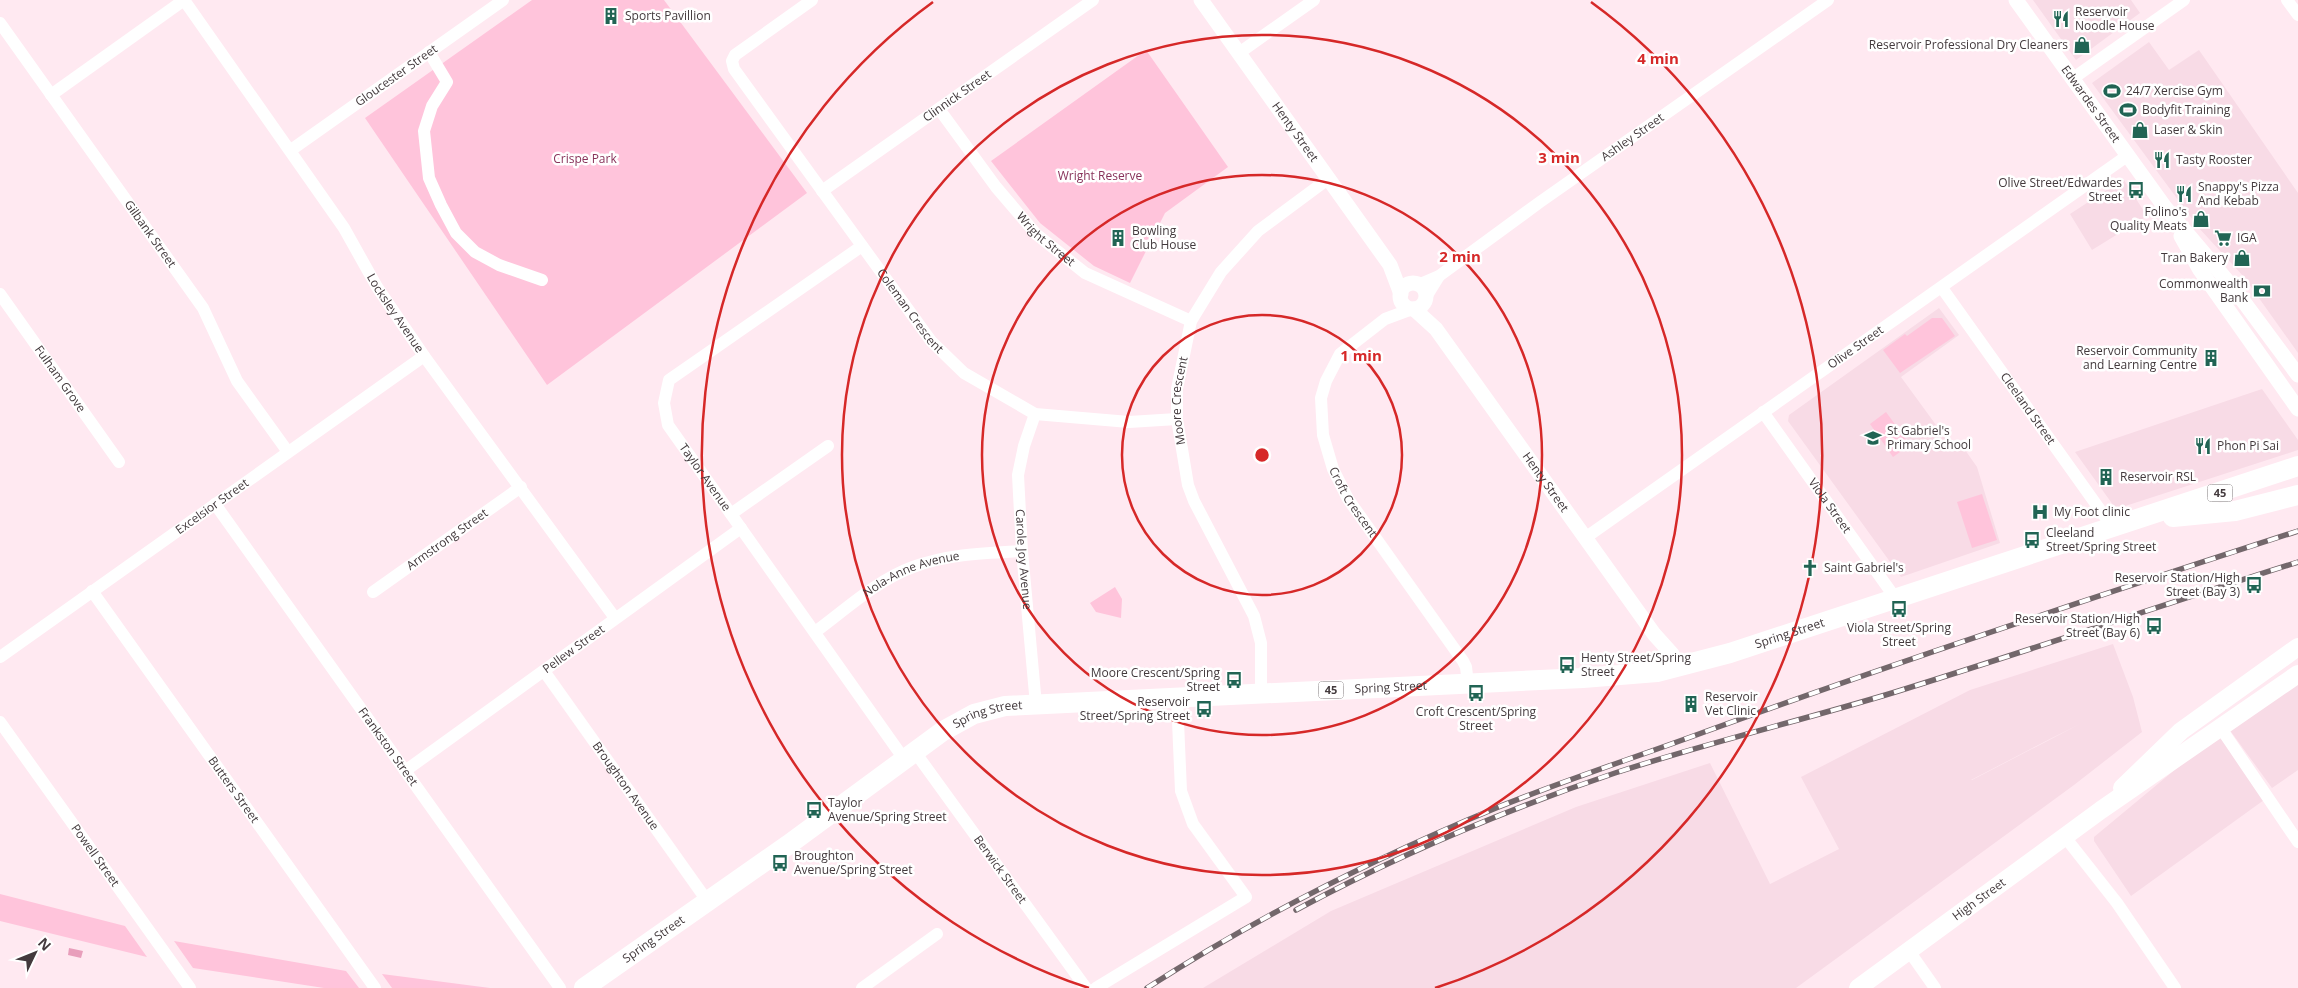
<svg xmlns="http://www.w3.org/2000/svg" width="2298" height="988" viewBox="0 0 2298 988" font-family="'Open Sans',sans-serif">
<rect width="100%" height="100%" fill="#ffe9f1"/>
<!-- built -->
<path fill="#f8dbe6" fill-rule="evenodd" d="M2033,0H2131L2140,13L2076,60Z
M2149,42L2169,70L2199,50L2298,193V353L2244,277L2198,227L2092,83Z
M2122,180H2124L2147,216L2092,250L2070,214Z
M1939,308L1959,335L1901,377L1955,451L1963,447L1977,467L2000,543L1901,577L1788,421L1789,415Z
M2262,389L2298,440V450L2116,509L2075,452Z
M2113,644L2133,697L2142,732L2074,785L1796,988H1203L1331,911L1576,807L1710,763L1770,884L1839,849L1801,777L1970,690ZM2080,724L1972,780H1971L2048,740Z
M2298,682V770L2272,788L2229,729Z
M2218,734L2264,800L2131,896L2094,841V837Z"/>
<!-- green -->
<path fill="#ffc4db" d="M532,0H664L807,193L547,385L365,118Z
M1146,50L1228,167L1165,213L1130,283L1094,266L1040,223L991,161Z
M1932,318H1942L1955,336L1900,373L1883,350L1905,334L1907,336Z
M1886,412L1910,445L1893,457L1870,424Z
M1982,494L1997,540L1972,548L1957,502Z
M1115,587L1122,599L1121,618L1096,612L1090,603Z
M0,894L125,926L147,957L0,921Z
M174,941L346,971L359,988H324L193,968Z
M382,974L490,988H392Z"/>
<!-- water -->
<path fill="#e89ebb" d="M69,948L83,951L81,958L68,955Z"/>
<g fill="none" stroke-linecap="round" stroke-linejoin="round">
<!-- minor -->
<g stroke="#fff" stroke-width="12">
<path id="s1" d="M184,0L344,228L377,287L424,356L615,618"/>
<path id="s2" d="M812,0L735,55L732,61L734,69L931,341L964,373L1035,414L1129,422L1177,419"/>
<path d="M2287,0L2298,15"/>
<path id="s3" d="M0,23L203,308L237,381L288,452"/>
<path d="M429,52L447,82L432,106L424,131L429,178L441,205L456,233L475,252L499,265L542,280"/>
<path d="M1239,53L1314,0"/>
<path d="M2072,79L2184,0"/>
<path d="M51,95L184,0"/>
<path id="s4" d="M939,109L996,187L1036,234L1085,273L1191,321"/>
<path id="s5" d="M291,150L503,0"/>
<path id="s6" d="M822,191L1093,0"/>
<path id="s7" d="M862,246L669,380L664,403L668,425L904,759"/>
<path id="s8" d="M1418,285L1439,276L1540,202L1828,0"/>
<path id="s9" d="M1942,288L2113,528"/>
<path id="s10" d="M0,294L119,462"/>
<path d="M1426,297L1439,276"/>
<path id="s11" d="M1412,309L1385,319L1340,354L1326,381L1321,398L1323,435L1333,469L1348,499L1463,661L1466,667L1468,684"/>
<path id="s12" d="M1763,412L1896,599"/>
<path id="s13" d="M1035,414L1024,446L1018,475L1022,551L1036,705"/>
<path id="s14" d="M215,504L560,988"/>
<path d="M731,514L828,446"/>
<path id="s15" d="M1585,538L2127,156"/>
<path id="s16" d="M92,591L375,988"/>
<path id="s17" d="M373,592L521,487"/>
<path id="s18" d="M815,632C845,610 877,580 913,567C948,554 985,553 1022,551"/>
<path id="s19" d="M0,657L424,356"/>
<path id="s20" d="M544,671L708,902"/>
<path id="s21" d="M1261,694V643L1254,616L1194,501L1188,485L1177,419V389L1191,321L1221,272L1258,231L1328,179"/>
<path id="s22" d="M0,722L190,988"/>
<path d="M2220,727L2298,842"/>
<path id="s23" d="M915,752L1086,988"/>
<path id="s24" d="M405,771L741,528"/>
<path d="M2065,837L2117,903L2175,988"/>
<path d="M1909,951L1935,988"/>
<path d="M862,988L937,934"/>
<path d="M1096,988L1246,897L1193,824L1181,791L1177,698"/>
</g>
<!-- tertiary -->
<g stroke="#fff" stroke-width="15">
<path id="s25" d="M1201,0L1390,265L1401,294"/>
<path id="s26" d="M2016,0L2164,206L2235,290L2298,375"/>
<path d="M2181,236L2200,270L2298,409"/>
<circle cx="1413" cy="296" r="13"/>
<path id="s27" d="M1414,309L1436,329L1654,634L1672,654L1678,668"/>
</g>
<!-- secondary -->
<g stroke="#fff" stroke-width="18">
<path d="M2122,788L2181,731L2298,647"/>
<path id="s28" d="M1858,988L2101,810L2298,674"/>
</g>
<!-- primary -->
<g stroke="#fff" stroke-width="20">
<path d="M2173,517L2235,511L2298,495"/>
<path id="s29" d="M584,988L788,845L943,731L974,714L1005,706L1583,678L1657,672L1730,653L2298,466"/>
</g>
<!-- rail casing -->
<g stroke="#73676b" stroke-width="5.5">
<path id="rail" d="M1296,910C1398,855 1505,810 1615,773C1706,743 1800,721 1892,693C2028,651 2162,605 2298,562
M1147,988C1257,917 1375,858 1496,808C1565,780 1637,757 1707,731C1903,660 2100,595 2298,531"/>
</g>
<!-- rail -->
<use href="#rail" stroke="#fff" stroke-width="4" stroke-dasharray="11" stroke-linecap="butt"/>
</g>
<!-- distance rings -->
<g fill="none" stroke="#d62828" stroke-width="2.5">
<circle cx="1262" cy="455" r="140"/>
<circle cx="1262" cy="455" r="280"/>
<circle cx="1262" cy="455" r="420"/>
<path d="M1089 988A560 560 0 0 1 933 2M1591 2A560 560 0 0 1 1435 988"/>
</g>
<!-- icons -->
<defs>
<g id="building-bare" transform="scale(1.35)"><path d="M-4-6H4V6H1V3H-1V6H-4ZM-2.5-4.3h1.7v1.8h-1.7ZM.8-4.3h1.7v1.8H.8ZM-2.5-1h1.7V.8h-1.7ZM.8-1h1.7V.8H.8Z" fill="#216454" stroke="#fff" stroke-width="2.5" paint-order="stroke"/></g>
<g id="restaurant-bare" transform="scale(1.35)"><path d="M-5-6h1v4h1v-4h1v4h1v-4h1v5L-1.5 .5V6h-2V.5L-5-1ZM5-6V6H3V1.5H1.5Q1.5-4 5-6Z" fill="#216454" stroke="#fff" stroke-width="2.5" paint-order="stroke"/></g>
<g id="shop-bare" transform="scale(1.35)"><path d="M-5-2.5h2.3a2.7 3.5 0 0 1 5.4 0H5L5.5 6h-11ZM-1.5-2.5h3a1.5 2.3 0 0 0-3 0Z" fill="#216454" stroke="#fff" stroke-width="2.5" paint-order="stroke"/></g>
<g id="stadium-bare" transform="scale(1.35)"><path d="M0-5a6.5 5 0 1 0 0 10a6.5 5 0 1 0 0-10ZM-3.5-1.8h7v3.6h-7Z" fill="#216454" stroke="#fff" stroke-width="2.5" paint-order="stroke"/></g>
<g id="bus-bare" transform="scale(1.35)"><path d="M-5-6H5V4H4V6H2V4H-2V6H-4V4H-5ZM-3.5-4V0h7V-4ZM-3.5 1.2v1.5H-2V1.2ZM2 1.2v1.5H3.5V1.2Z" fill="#216454" stroke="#fff" stroke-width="2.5" paint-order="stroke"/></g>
<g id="supermarket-bare" transform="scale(1.35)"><path d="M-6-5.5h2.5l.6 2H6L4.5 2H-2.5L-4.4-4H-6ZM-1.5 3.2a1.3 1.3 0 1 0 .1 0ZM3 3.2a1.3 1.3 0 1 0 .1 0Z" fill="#216454" stroke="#fff" stroke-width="2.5" paint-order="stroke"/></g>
<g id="bank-bare" transform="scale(1.35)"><path d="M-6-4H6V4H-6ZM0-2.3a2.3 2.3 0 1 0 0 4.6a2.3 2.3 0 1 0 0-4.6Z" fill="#216454" stroke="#fff" stroke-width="2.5" paint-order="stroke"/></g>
<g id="school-bare" transform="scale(1.35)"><path d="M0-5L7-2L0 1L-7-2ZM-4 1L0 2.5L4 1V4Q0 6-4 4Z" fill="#216454" stroke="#fff" stroke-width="2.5" paint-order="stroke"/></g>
<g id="hospital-bare" transform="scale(1.35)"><path d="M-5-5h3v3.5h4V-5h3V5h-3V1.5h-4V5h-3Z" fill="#216454" stroke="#fff" stroke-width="2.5" paint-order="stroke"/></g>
<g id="church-bare" transform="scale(1.35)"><path d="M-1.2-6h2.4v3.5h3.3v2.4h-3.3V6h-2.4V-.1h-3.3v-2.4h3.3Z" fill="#216454" stroke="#fff" stroke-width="2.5" paint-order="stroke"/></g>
</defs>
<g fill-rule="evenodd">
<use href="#building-bare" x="611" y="16"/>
<use href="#restaurant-bare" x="2061" y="19"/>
<use href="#shop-bare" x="2082" y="45"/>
<use href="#stadium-bare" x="2112" y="91"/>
<use href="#stadium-bare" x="2128" y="110"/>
<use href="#shop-bare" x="2140" y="130"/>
<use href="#restaurant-bare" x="2162" y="160"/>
<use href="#bus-bare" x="2136" y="190"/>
<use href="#restaurant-bare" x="2184" y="194"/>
<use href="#shop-bare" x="2201" y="219"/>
<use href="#building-bare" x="1118" y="238"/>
<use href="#supermarket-bare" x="2223" y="238"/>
<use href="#shop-bare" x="2242" y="258"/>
<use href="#bank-bare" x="2262" y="291"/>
<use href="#building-bare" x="2211" y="358"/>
<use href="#school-bare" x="1873" y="438"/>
<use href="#restaurant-bare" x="2203" y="446"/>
<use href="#building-bare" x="2106" y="477"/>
<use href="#hospital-bare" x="2040" y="512"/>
<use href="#bus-bare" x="2032" y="540"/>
<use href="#church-bare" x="1810" y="568"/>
<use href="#bus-bare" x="2254" y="585"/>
<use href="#bus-bare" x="1899" y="609"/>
<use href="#bus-bare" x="2154" y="626"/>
<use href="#bus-bare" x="1567" y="665"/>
<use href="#bus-bare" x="1234" y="680"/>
<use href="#bus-bare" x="1476" y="693"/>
<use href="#building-bare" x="1691" y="704"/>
<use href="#bus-bare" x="1204" y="709"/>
<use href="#bus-bare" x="814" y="810"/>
<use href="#bus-bare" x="780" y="863"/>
</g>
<g text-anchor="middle" stroke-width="5" stroke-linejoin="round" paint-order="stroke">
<!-- shield labels -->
<g fill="#fff" stroke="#7b7577" stroke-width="1">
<rect x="2207.5" y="484.5" width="25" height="17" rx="4"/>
<rect x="1318.5" y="681.5" width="25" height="17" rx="4"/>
</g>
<g font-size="11" font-weight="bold" fill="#433a3d">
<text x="2220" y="497">45</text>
<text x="1331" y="694">45</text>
</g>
<!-- poi labels -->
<g font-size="12" fill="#433a3d" stroke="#fff" text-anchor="start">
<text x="2075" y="16">Reservoir<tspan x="2075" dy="14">Noodle House</tspan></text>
<text x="625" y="20">Sports Pavillion</text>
<text x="2068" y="49" text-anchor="end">Reservoir Professional Dry Cleaners</text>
<text x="2126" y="95">24/7 Xercise Gym</text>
<text x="2142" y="114">Bodyfit Training</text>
<text x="2154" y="134">Laser &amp; Skin</text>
<text x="2176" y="164">Tasty Rooster</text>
<text x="2122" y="187" text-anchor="end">Olive Street/Edwardes<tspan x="2122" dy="14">Street</tspan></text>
<text x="2198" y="191">Snappy's Pizza<tspan x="2198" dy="14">And Kebab</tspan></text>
<text x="2187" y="216" text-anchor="end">Folino's<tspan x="2187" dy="14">Quality Meats</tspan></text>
<text x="1132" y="235">Bowling<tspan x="1132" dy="14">Club House</tspan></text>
<text x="2237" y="242">IGA</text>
<text x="2228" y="262" text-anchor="end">Tran Bakery</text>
<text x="2248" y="288" text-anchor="end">Commonwealth<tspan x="2248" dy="14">Bank</tspan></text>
<text x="2197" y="355" text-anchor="end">Reservoir Community<tspan x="2197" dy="14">and Learning Centre</tspan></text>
<text x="1887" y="435">St Gabriel's<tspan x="1887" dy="14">Primary School</tspan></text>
<text x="2217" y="450">Phon Pi Sai</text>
<text x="2120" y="481">Reservoir RSL</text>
<text x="2054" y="516">My Foot clinic</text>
<text x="2046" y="537">Cleeland<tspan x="2046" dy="14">Street/Spring Street</tspan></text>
<text x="1824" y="572">Saint Gabriel's</text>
<text x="2240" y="582" text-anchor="end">Reservoir Station/High<tspan x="2240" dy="14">Street (Bay 3)</tspan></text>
<text x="2140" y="623" text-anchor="end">Reservoir Station/High<tspan x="2140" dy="14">Street (Bay 6)</tspan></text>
<text x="1899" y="632" text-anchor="middle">Viola Street/Spring<tspan x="1899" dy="14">Street</tspan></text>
<text x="1581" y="662">Henty Street/Spring<tspan x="1581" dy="14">Street</tspan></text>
<text x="1220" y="677" text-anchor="end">Moore Crescent/Spring<tspan x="1220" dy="14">Street</tspan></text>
<text x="1705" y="701">Reservoir<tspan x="1705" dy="14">Vet Clinic</tspan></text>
<text x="1190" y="706" text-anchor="end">Reservoir<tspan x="1190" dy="14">Street/Spring Street</tspan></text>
<text x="1476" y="716" text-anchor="middle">Croft Crescent/Spring<tspan x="1476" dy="14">Street</tspan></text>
<text x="828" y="807">Taylor<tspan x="828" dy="14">Avenue/Spring Street</tspan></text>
<text x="794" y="860">Broughton<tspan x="794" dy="14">Avenue/Spring Street</tspan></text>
</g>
<!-- street labels -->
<g font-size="12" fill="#433a3d" stroke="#fff">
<text dy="4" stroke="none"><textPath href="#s5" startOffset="129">Gloucester Street</textPath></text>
<text dy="4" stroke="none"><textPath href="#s6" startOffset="165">Clinnick Street</textPath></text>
<text dy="4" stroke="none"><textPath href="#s26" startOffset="128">Edwardes Street</textPath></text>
<text dy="4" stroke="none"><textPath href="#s25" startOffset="162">Henty Street</textPath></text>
<text dy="4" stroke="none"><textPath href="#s8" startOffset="261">Ashley Street</textPath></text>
<text dy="4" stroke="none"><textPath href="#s3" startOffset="259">Gilbank Street</textPath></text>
<text dy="4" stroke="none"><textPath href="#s4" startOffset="169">Wright Street</textPath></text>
<text dy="4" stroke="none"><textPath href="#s2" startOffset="409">Coleman Crescent</textPath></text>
<text dy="4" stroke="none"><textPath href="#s1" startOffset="378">Locksley Avenue</textPath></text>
<text dy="4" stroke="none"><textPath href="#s15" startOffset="331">Olive Street</textPath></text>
<text dy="4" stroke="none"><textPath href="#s10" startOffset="104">Fulham Grove</textPath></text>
<text dy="4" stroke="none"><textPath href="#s21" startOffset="311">Moore Crescent</textPath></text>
<text dy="4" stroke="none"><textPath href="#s9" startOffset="148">Cleeland Street</textPath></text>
<text dy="4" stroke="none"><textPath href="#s7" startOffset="345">Taylor Avenue</textPath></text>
<text dy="4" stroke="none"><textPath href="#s27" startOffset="218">Henty Street</textPath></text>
<text dy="4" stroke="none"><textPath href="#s11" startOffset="245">Croft Crescent</textPath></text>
<text dy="4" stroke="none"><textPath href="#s12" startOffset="115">Viola Street</textPath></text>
<text dy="4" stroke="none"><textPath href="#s19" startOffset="260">Excelsior Street</textPath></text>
<text dy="4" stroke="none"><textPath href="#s17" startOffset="91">Armstrong Street</textPath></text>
<text dy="4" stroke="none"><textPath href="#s13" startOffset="148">Carole Joy Avenue</textPath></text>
<text dy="4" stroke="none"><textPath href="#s18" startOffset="114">Nola-Anne Avenue</textPath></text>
<text dy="4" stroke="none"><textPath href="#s29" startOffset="1300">Spring Street</textPath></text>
<text dy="4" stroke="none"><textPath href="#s24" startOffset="208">Pellew Street</textPath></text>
<text dy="4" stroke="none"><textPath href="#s29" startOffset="895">Spring Street</textPath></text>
<text dy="4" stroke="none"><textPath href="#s29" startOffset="490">Spring Street</textPath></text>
<text dy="4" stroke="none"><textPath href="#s14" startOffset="298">Frankston Street</textPath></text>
<text dy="4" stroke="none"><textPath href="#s20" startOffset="141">Broughton Avenue</textPath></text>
<text dy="4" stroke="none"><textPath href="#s16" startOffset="244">Butters Street</textPath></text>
<text dy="4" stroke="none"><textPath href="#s22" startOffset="164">Powell Street</textPath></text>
<text dy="4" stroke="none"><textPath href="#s23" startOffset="145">Berwick Street</textPath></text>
<text dy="4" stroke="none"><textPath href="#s28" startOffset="150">High Street</textPath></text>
<text dy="4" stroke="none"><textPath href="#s29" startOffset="85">Spring Street</textPath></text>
</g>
<!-- park labels -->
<g font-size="12" fill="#88325a" stroke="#fff">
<text x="585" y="163">Crispe Park</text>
<text x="1100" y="180">Wright Reserve</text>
</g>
</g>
<circle cx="1262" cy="455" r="8" fill="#d62828" stroke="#fff" stroke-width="2.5"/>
<g font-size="15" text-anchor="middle" font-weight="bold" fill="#d62828" stroke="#fff" stroke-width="5" stroke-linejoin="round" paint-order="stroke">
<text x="1658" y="64">4 min</text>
<text x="1559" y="163">3 min</text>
<text x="1460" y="262">2 min</text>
<text x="1361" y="361">1 min</text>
</g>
<!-- north arrow -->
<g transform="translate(35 953) rotate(47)" stroke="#ffffff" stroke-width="4" paint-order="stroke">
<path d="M0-4L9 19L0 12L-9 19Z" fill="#433a3d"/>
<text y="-8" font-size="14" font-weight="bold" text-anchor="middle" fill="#433a3d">N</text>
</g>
</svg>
